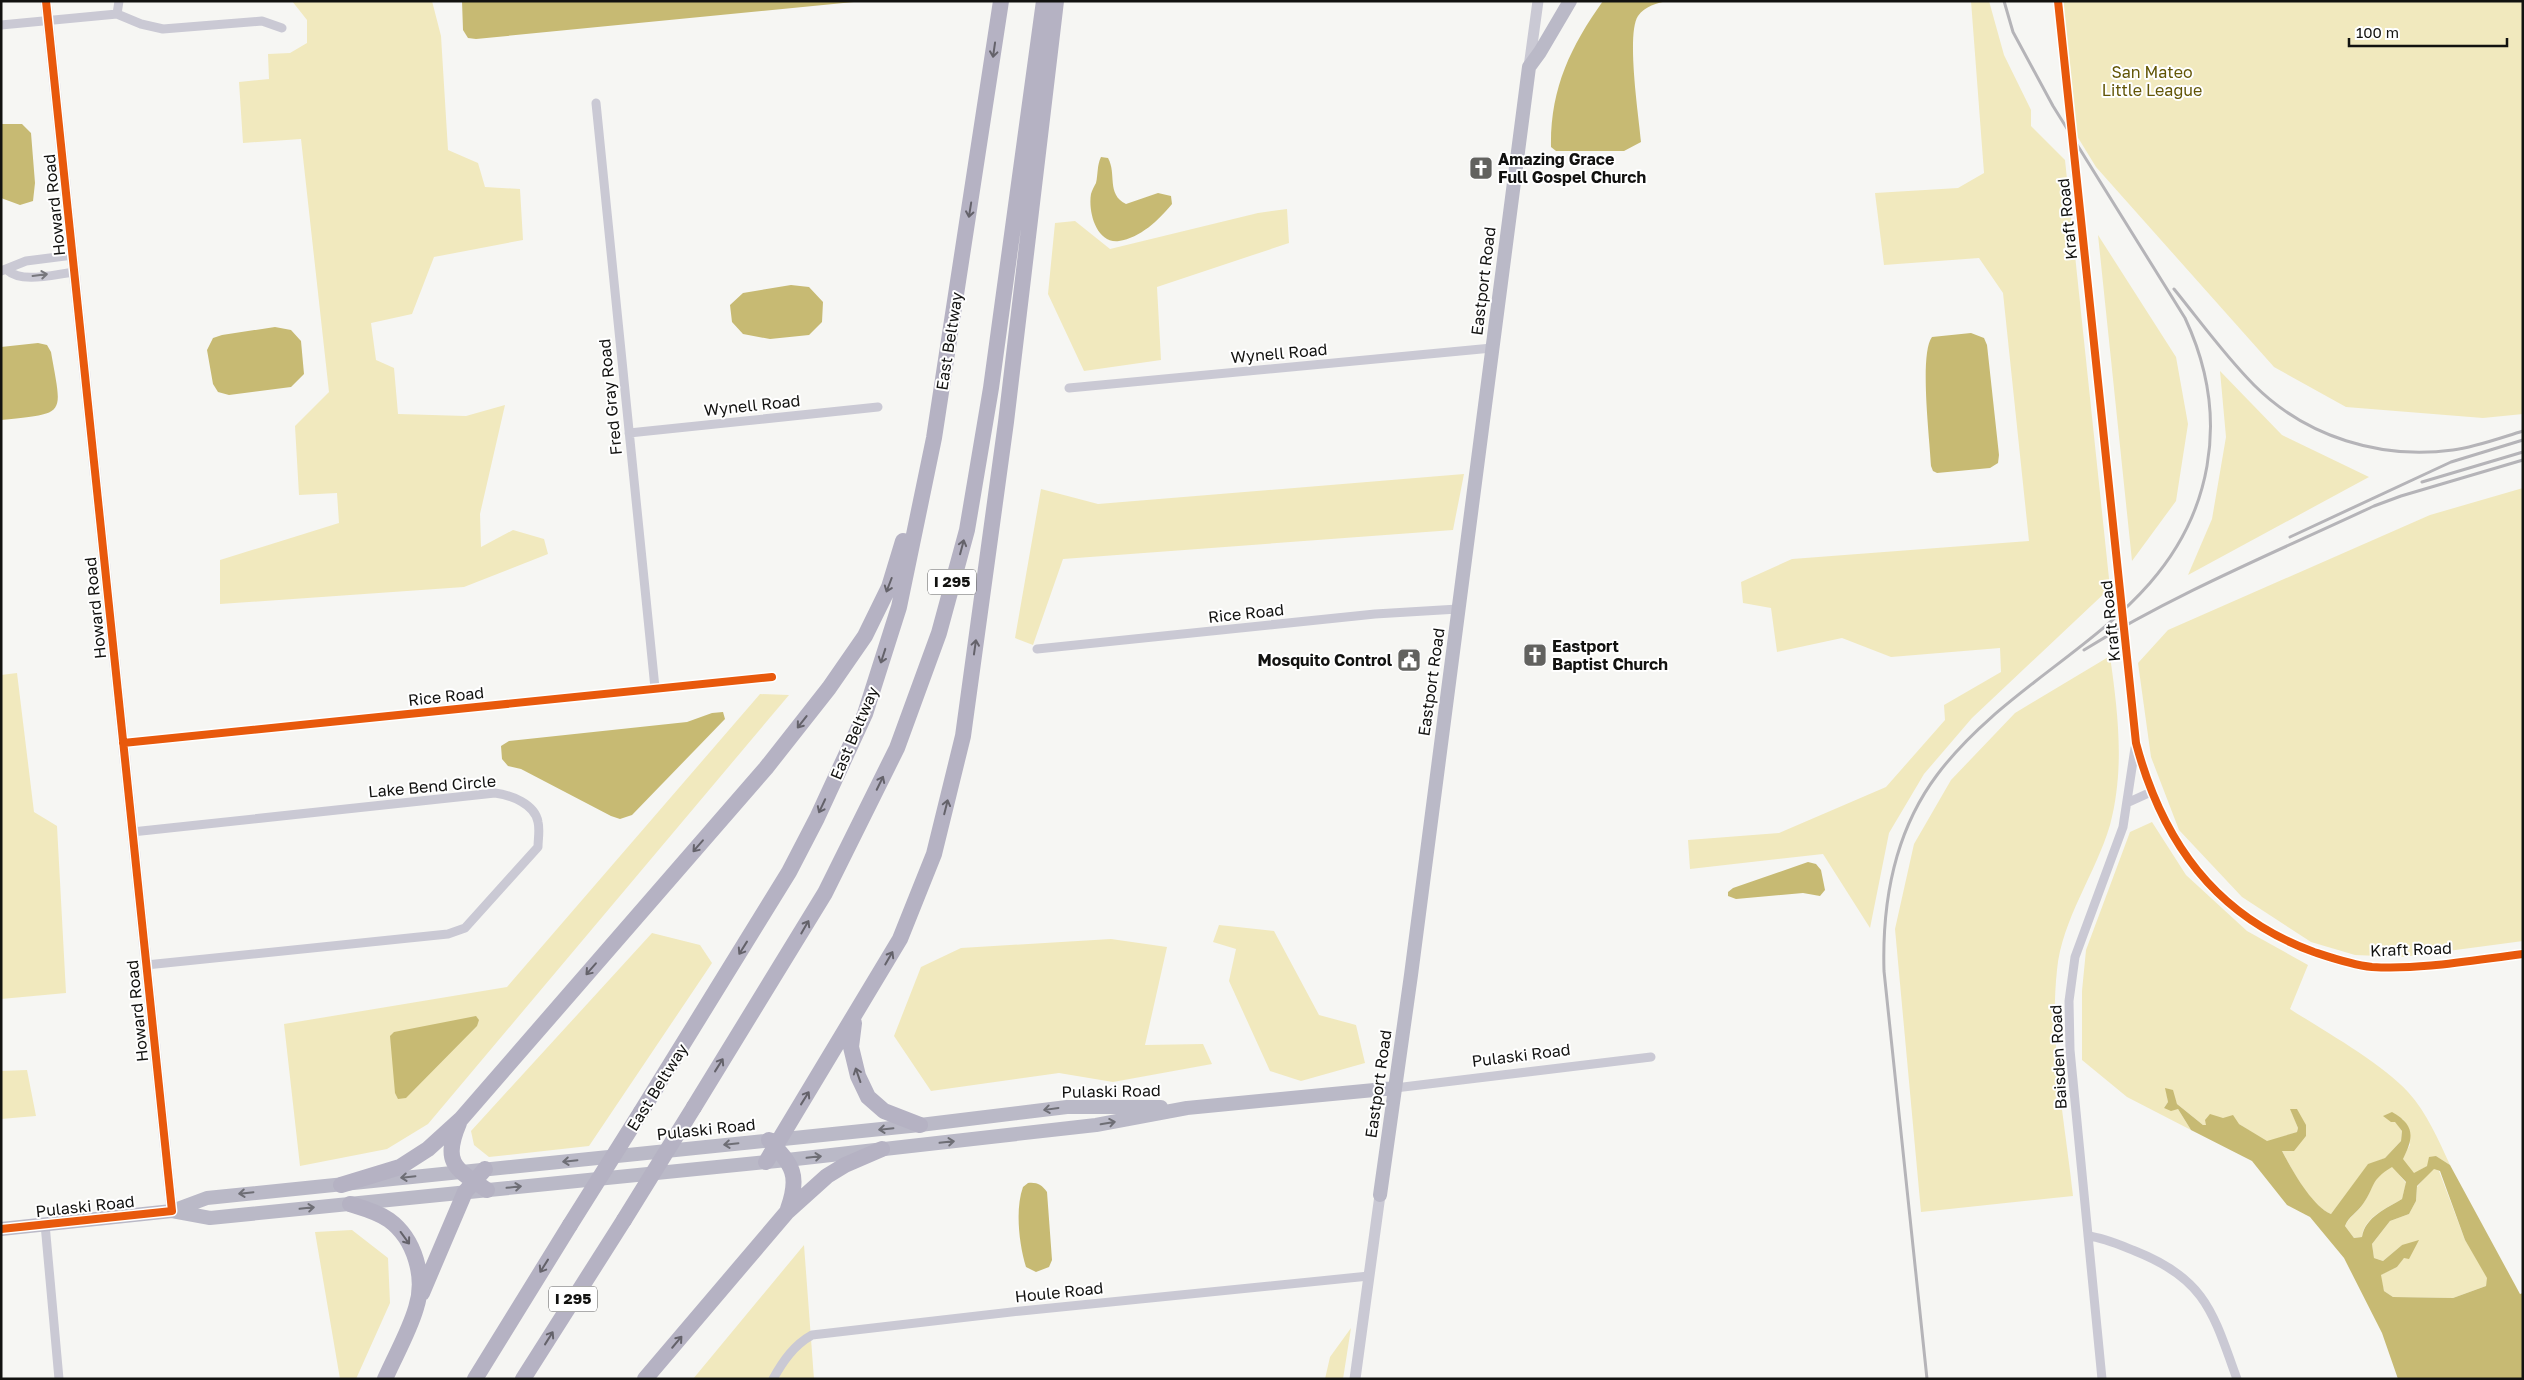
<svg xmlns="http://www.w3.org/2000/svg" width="2524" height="1380" viewBox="0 0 2524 1380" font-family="'Golos Text',sans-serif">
<rect width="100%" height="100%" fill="#f6f6f3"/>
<!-- green -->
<path fill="#f1e9be" d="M292,1H432L441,36L448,150L478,163L485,187L520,189L523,240L434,257L412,314L371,323L376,360L394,368L398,414L466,416L505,405L480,514L481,547L513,530L544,539L548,554L464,587L220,604V560L339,523L337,493L299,495L295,426L329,392L301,139L243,143L239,82L269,79L268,54L290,53L307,43V20Z
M1971,1H1989L2004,55L2031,110V126L2065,160L2110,588L1972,718L1924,774L1889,833L1870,928L1823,854L1690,869L1688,840L1779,833L1886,787L1945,720L1944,705L2001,672L2000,648L1891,657L1842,638L1777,652L1771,608L1743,603L1741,582L1792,559L2029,541L2003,293L1979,258L1884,265L1875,193L1958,188L1984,173Z
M2063,1H2523V414L2483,418L2346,407L2274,367L2096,167L2077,136Z
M1287,209L1289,243L1157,287L1161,360L1084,371L1048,294L1055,223L1075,221L1110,249L1258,213Z
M2098,235L2176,357L2188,424L2176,501L2132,561Z
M2220,371L2282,435L2369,477L2188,575L2212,519L2226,437Z
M1464,474L1453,530L1063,559L1033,645L1015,638L1041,489L1098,504Z
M2523,488V941L2403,957L2355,955L2311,942L2242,897L2179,830L2151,757L2138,663L2168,630L2430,515Z
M2110,656C2118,713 2125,768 2110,825C2096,873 2062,919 2057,970C2049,1045 2065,1122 2073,1196L1921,1212L1895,929L1914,844L1951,780L2015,713Z
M17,673L34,812L57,826L66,993L1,999V675Z
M760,694L789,695L428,1124L387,1149L300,1166L284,1024L507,987Z
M2152,822L2186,875L2247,931L2308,965L2290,1009C2324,1031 2382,1063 2408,1092C2427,1113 2438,1139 2450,1165L2436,1156L2427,1166L2414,1174L2402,1159L2410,1145L2403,1119L2391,1122L2395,1121L2402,1131L2401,1141L2385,1158L2368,1165L2331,1214C2311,1206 2292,1170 2282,1151L2306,1136L2297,1109L2291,1110L2298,1128L2297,1132L2267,1142L2239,1124L2203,1125L2177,1104L2174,1096L2166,1089L2168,1102L2164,1108L2178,1109L2191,1130L2127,1097L2082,1060V991L2086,950L2130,832Z
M1219,925L1274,931L1319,1015L1356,1025L1365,1063L1301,1081L1270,1071L1229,981L1236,949L1213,942Z
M652,933L700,945L712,963L589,1146L489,1157L474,1145L471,1131Z
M1111,939L1167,947L1145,1045L1203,1044L1212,1064L1113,1082L1059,1073L931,1091L894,1036L921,967L961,948Z
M27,1070L36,1116L1,1119V1071Z
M2392,1166L2406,1183L2402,1199C2387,1208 2364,1217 2362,1237L2354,1238L2345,1226C2350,1216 2357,1213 2363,1204C2376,1185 2369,1180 2392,1166Z
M2433,1168L2439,1171L2465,1240L2488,1278L2486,1286L2453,1298L2393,1297L2384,1291L2380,1275L2397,1267L2404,1257L2402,1245L2383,1261L2374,1258L2372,1244L2390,1221L2409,1214L2416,1201L2417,1187Z
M352,1230L388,1258L390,1303L356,1379H340L315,1232Z
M804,1245L814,1379H693Z
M1351,1328L1343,1379H1325L1330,1357Z"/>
<!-- water -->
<path fill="#c7ba73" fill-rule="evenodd" d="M462,1H864L476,39L468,38L463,30Z
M1603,1H1668C1657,3 1645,6 1638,16C1626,34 1639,118 1641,142L1624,151H1556L1551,147C1550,90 1570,47 1603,1Z
M1,124H22L31,133L35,183L33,201L20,205L1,198Z
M1101,157L1108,158C1117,174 1106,194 1126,204L1158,193L1171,196L1172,204C1159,220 1140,238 1119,241C1096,244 1088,211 1091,194C1092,190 1094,187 1096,183C1098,174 1097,165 1101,157Z
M791,285L809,287L823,302L822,322L809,335L770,339L743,334L732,322L730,305L743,293Z
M275,327L291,330L301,341L304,374L291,387L229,395L218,392L213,384L207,350L213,338L222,335Z
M1971,333L1984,338L1987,345L1999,455L1998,463L1990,468L1937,473L1933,471L1931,466C1930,441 1919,354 1932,337Z
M38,343L47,345L51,352C62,416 68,413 1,420V347Z
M723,712L725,719L632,815L620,819L611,816L521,769L508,766L502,759L501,746L509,741L687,722L712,713Z
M1808,862L1816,864L1821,870L1825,890L1820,896L1803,893L1736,899L1728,896V892L1733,888Z
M476,1016L479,1020L477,1026L406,1098L398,1099L395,1093L390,1036L394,1032Z
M2165,1088L2173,1090L2177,1104L2203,1125H2206L2205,1120L2210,1114L2223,1118L2233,1115L2239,1124L2267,1141L2297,1132L2298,1128L2290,1109H2297L2306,1125V1136L2294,1151H2282C2292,1170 2312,1206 2331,1214L2368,1164L2385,1158L2401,1141L2402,1131L2395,1122H2391L2383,1116L2392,1112C2415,1125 2414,1137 2403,1159L2414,1173L2427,1166L2429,1157L2436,1156L2450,1165L2520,1294L2523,1293V1379H2398L2382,1333L2344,1258L2310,1217L2287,1205L2252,1161L2191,1130L2178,1109L2171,1111L2164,1108L2168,1102ZM2392,1167L2406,1182L2402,1199C2387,1208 2365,1217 2362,1237L2354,1238L2345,1226C2349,1216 2357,1213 2363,1204C2376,1186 2369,1181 2392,1167ZM2434,1169L2440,1171L2465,1240L2487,1278L2486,1286L2453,1298L2393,1297L2384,1291L2381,1275L2397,1267L2404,1258L2409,1259L2419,1240L2402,1245L2383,1261L2374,1258L2372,1244L2390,1221L2409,1214L2416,1201L2417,1186Z
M1028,1183C1037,1182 1042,1185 1047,1192L1052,1260L1049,1267L1036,1272L1026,1267C1019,1244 1015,1209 1023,1187Z"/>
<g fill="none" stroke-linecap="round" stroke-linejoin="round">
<!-- minor -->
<path stroke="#cac9d4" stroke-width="9" d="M2058,1L2136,743C2162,841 2215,916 2314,952C2332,958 2352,965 2372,967C2421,970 2474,960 2523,954
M117,14L119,1
M1,25L117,14L141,24L163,29L262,21L282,28
M596,103L655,688
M7,270C22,284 55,274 75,272
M1,271L26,261L73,255
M1069,388L1492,348
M629,433L878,407
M1037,649L1375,614L1458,609
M123,743L772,677
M2129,802L2151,792
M132,832L495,793C511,795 535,804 538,822C540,830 538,839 538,847L465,928L448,934L146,965
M1395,1088L1651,1057
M45,1224L59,1379
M2088,1236C2105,1238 2120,1245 2135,1251C2206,1279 2213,1313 2237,1379
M773,1379C783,1361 794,1345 812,1335L1021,1311L1369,1276
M2102,1379L2070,1050L2069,1001L2075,957L2123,827L2135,748"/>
<!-- tertiary -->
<path stroke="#cac9d4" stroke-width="11" d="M46,1L172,1211
M1529,67L1538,1
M1355,1379L1380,1195"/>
<!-- primary -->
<path stroke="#bab9c7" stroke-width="14" d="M1380,1195L1411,975L1529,67L1540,52L1570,1
M172,1211L210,1218L787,1160L1096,1125L1187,1108L1395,1088
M1,1229L172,1211L207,1198L920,1125L1067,1107H1161"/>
<!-- motorway -->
<path stroke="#b5b2c3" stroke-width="16" d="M854,1023L851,1047L858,1076L868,1097L884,1111L920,1125
M694,1107L825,893L897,748L939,633L967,530L991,388L1044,1
M641,1112L789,872L817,818L865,714L899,607L934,438L1001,1
M459,1123C442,1163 455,1169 487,1190
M769,1140C793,1166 800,1175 788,1209
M766,1162L900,939L934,854L963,736L1006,422L1056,1
M341,1185L400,1167L428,1149L461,1119L766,768L829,688L865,636L889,587L903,541
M350,1204C363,1208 378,1212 389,1220C415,1239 426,1278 416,1308C409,1332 395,1356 385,1379
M422,1293L465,1192L485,1169
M475,1379L570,1225
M523,1379L624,1220
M645,1379L787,1212L827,1176L845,1165L882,1149"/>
<!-- rail -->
<path stroke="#b5b4b8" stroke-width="3" d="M2174,289C2200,321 2225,356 2254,385C2306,437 2381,460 2453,450C2476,447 2500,438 2523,431
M2422,482L2523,452
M2290,537L2451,462L2523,440
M2084,650C2176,593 2276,552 2374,506L2401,496L2523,460
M1927,1379L1884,971C1882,902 1895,831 1937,775C2022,661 2180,621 2207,466C2216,415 2207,365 2185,318L2053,106L2013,32L2004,1"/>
<!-- motorway-bridge -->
<path stroke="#b5b2c3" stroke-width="16" d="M624,1220L694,1107
M570,1225L641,1112"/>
<!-- cycleway casing -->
<g stroke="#fff" stroke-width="11">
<path id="cycleway" d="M2058,1L2136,743C2162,841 2215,916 2314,952C2332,958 2352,965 2372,967C2421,970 2474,960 2523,954
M123,743L772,677
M1,1229L172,1211L46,1"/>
</g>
<!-- cycleway -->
<use href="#cycleway" stroke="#e8590c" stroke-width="8"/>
</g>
<!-- one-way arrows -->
<defs><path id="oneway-shaft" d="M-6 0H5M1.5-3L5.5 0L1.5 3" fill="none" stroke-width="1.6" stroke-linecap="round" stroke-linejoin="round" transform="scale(1.25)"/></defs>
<g stroke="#64626a">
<use href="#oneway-shaft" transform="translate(994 50) rotate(98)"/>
<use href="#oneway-shaft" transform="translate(970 210) rotate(99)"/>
<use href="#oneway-shaft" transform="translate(962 547) rotate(-75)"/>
<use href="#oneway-shaft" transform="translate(889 585) rotate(111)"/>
<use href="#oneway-shaft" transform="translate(975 647) rotate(-82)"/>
<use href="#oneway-shaft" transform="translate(883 656) rotate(108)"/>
<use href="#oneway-shaft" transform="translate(802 722) rotate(128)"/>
<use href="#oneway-shaft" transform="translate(880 783) rotate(-64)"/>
<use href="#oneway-shaft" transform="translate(822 806) rotate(115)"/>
<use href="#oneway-shaft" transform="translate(946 807) rotate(-76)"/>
<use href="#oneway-shaft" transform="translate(698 846) rotate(131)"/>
<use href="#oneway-shaft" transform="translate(805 927) rotate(-60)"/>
<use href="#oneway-shaft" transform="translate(743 948) rotate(122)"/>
<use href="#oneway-shaft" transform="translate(889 958) rotate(-60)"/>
<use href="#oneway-shaft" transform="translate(591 969) rotate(131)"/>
<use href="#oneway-shaft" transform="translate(719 1065) rotate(-58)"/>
<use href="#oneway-shaft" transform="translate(858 1075) rotate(-109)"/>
<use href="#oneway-shaft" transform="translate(805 1098) rotate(-58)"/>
<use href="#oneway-shaft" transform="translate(405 1238) rotate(54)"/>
<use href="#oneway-shaft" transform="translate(544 1266) rotate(122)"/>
<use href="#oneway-shaft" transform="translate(549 1338) rotate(-58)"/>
<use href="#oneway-shaft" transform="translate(677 1342) rotate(-50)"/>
</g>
<use stroke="#77777c" href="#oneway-shaft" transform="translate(40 275) rotate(-7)"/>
<g stroke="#6e6e75">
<use href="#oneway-shaft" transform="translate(1051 1109) rotate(172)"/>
<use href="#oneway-shaft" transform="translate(1108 1123) rotate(-10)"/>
<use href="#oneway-shaft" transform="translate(886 1129) rotate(174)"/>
<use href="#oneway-shaft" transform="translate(947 1142) rotate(-6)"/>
<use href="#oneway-shaft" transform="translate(731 1144) rotate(174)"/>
<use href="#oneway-shaft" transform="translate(814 1157) rotate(-6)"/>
<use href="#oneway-shaft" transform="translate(570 1161) rotate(174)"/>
<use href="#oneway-shaft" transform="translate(408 1177) rotate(174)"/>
<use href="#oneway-shaft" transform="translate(514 1187) rotate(-6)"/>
<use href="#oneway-shaft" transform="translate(246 1193) rotate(174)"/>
<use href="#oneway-shaft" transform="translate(307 1208) rotate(-6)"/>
</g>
<!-- icons -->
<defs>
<g id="church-square" transform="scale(1.25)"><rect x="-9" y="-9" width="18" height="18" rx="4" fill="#62625f" stroke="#fff"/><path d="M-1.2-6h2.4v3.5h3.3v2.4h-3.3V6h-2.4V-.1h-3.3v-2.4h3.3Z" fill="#fff"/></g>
<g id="civic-square" transform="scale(1.25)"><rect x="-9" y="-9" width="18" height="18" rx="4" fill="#62625f" stroke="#fff"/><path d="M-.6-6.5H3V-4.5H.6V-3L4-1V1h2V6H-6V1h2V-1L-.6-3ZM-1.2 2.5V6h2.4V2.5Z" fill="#fff"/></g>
</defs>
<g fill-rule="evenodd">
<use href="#church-square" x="1481" y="168"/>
<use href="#church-square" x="1535" y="655"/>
<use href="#civic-square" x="1409" y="660"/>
</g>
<g text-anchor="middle" stroke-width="4" stroke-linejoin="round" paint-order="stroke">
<!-- shield labels -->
<g fill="#fff" stroke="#595958" stroke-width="1">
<rect x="928" y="569.5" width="48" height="25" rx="4"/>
<rect x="549" y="1286.5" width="48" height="25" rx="4"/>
</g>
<g font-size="15" font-weight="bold" fill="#121210">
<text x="952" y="587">I 295</text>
<text x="573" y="1304">I 295</text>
</g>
<!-- park labels -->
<g font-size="16" fill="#625506" stroke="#fff">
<text x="2152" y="78">San Mateo<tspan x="2152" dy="18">Little League</tspan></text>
</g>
<!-- poi labels -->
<g font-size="16" font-weight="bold" fill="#121210" stroke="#fff" text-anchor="start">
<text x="1498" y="165">Amazing Grace<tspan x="1498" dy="18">Full Gospel Church</tspan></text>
<text x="1552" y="652">Eastport<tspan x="1552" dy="18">Baptist Church</tspan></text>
<text x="1392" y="666" text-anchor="end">Mosquito Control</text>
</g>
<!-- street labels -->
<g font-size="16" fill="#121210" stroke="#fff">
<text transform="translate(54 205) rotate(-96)" y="6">Howard Road</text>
<text transform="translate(2067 219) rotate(-96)" y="6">Kraft Road</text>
<text transform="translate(1483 281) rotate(-83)" y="6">Eastport Road</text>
<text transform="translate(949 341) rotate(-81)" y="6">East Beltway</text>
<text transform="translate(1279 353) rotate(-5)" y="6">Wynell Road</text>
<text transform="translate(610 397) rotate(-96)" y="6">Fred Gray Road</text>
<text transform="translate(752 405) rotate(-6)" y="6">Wynell Road</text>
<text transform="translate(95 608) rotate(-96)" y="6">Howard Road</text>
<text transform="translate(1246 613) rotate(-6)" y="6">Rice Road</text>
<text transform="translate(2110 621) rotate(-96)" y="6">Kraft Road</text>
<text transform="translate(1431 682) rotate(-82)" y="6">Eastport Road</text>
<text transform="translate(446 696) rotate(-6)" y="6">Rice Road</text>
<text transform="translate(854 733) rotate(-67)" y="6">East Beltway</text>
<text transform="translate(432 786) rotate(-5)" y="6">Lake Bend Circle</text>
<text transform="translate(2411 949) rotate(-2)" y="6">Kraft Road</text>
<text transform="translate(137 1011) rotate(-96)" y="6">Howard Road</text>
<text transform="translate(1521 1055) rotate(-7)" y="6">Pulaski Road</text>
<text transform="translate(2058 1057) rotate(-93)" y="6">Baisden Road</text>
<text transform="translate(1378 1084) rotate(-82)" y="6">Eastport Road</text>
<text transform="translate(657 1087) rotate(-58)" y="6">East Beltway</text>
<text transform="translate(1111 1091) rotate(-1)" y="6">Pulaski Road</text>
<text transform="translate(706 1129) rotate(-6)" y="6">Pulaski Road</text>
<text transform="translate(85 1206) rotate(-6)" y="6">Pulaski Road</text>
<text transform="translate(1059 1292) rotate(-6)" y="6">Houle Road</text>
</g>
</g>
<!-- border -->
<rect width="2524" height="1380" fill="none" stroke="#121210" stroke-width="5"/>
<!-- scale -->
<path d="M2349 38v8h158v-8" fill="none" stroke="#121210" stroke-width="2.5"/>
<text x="2356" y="38" font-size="15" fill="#121210" stroke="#ffffff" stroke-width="4" paint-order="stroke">100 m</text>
</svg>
